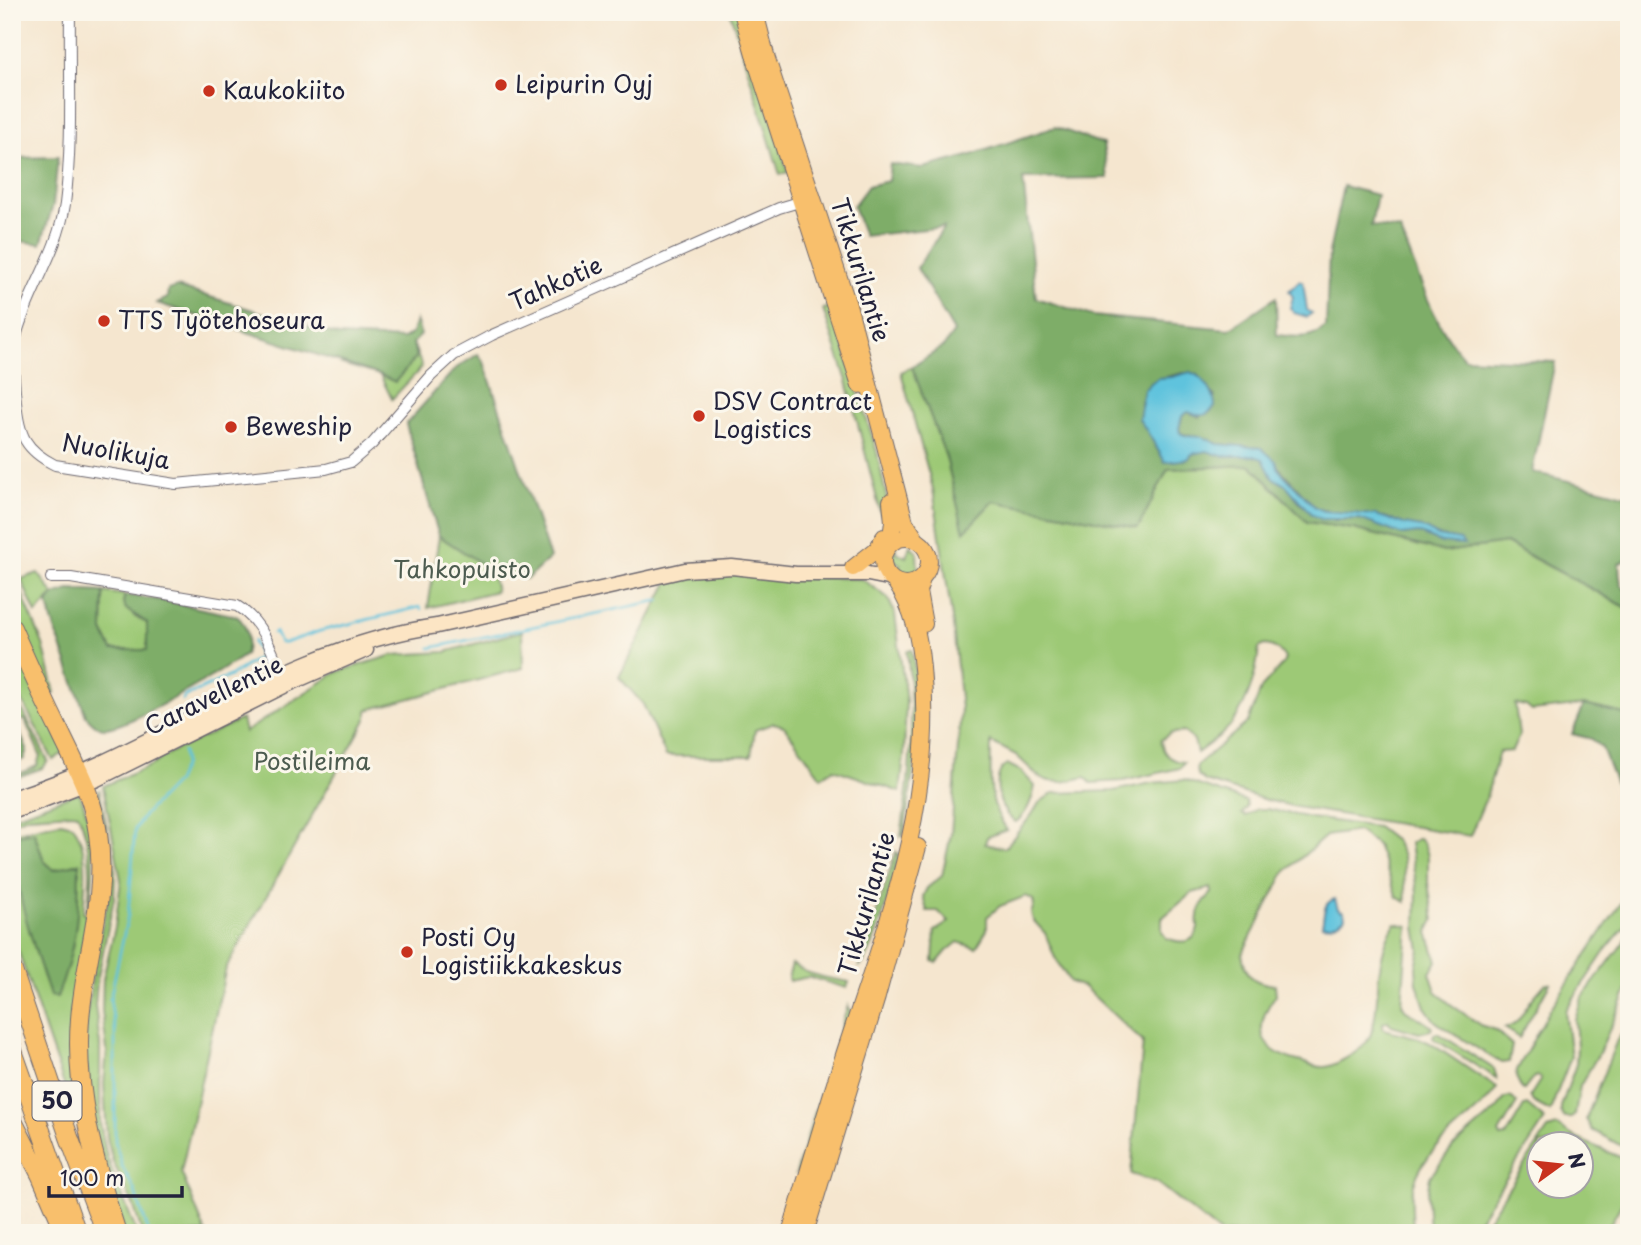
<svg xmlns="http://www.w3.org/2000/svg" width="1641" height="1245" viewBox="0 0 1641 1245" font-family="'Playpen Sans',sans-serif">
<rect width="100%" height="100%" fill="#fbf7ec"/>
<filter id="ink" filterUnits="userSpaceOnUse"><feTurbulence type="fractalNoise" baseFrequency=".0143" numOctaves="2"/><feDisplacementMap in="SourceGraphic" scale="14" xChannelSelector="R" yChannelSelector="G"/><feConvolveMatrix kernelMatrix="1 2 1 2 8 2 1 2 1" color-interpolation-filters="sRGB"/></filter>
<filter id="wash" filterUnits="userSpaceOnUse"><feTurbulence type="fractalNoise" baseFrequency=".00686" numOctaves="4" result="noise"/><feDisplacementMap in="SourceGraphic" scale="28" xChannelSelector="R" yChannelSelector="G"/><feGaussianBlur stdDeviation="1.57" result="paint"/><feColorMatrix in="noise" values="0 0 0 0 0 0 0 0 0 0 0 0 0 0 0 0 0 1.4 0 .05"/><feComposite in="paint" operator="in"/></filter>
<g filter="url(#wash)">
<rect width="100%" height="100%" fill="#f5e6cf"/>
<!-- green -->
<path fill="#9dc976" stroke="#607658" stroke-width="2" fill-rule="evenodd" d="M730,12H739L788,172L780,175Z
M831,307L877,452L889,510L885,515H881L847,381L823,309Z
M413,343L422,367L392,399L380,375L342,364Z
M912,367L946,457L964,531L993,501L1138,528L1168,469L1251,465L1307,522L1353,529L1444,552L1505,543L1629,609V715L1584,705L1532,711L1526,706L1515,704L1519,736L1512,751L1499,752L1486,798L1470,836L1296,807L1266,800L1205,781L1198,775L1196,769L1198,764L1248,722L1262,687L1283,664L1285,658C1279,649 1274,646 1264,645L1259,648C1256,677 1246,712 1223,733C1215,740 1206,746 1197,753L1194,740L1184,732L1171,733L1161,740C1162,754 1171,761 1184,762L1180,768L1123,781L1091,783L1085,777L1063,782L1049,781L1039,777L1016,755L991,742C991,775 986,802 1007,830L987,837L985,844L1005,848L1031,816L1039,803L1053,793L1113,791L1152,783L1184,780L1246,801L1247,807L1242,814L1246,816L1257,809H1267L1311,818L1377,827L1395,841L1403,856L1406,902L1397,897L1377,845L1358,831L1326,836L1285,872L1242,954C1246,976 1252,983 1275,985L1276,995C1252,1027 1258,1051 1298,1061C1306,1063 1317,1068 1325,1067C1335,1066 1360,1051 1366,1043C1377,1030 1377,991 1379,974C1381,956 1386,938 1395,923L1408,926L1402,1004L1405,1009L1432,1027L1431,1030L1419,1033L1391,1025L1388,1021L1383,1023V1029L1419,1038L1430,1043L1497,1088C1474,1123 1417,1147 1412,1194C1411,1206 1413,1220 1413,1233H1220L1156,1182L1131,1174L1143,1042L1084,987L1070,982L1055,958L1045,933L1033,920L1031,913L1034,905L1033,900L1026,896L1000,906L987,917V930L976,948L958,942L947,951L937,963L933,961L935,931L949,922L938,911H927L923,896L927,888L942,876L951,834L961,709L953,625L933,489L901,372ZM1211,888L1212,893C1206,899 1199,906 1198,916C1197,920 1198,924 1198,928C1195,945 1179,943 1166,938L1162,931V918L1192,893Z
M406,424L491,570L496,591L428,608L439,536Z
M910,545L917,552L918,573L900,577L893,572L901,565L891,558L889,559L896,548V552L906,557Z
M12,570L43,644L55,693L51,695L12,613Z
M38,573L54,595L36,614L21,579Z
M740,573L862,579L888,598L895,614L906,701L904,756L900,792L834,769L821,777L784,726L774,723L755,730L751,756H666L643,704L619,677L670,579L701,574Z
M104,592L125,595L123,602L135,617L147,623V650H112L103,631Z
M522,631L523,668L367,710V718L226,968L181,1172L206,1233H142L133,1204L113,1162L107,1138L104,1084L107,1050L102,1011L103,979L115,927L121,880L103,786L152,765L171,752L242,719L245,732L337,672L393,655L445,652Z
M12,640L65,752L53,760L26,708L12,687Z
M912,650L921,719L904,835L901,836C911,769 915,719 907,651Z
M12,697L24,713L48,761L43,768L12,779V777L37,766L40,755L25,720L12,719Z
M1007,764L1021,771L1035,786C1033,799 1026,815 1016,822C999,814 989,775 1007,764Z
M99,789L115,871L114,898L97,981L95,1005L100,1045V1124L107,1158L137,1233H123L93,1126L85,1055L87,1014L95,958L109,897L108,846L98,796Z
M79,792C111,866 79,940 71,1015C67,1051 71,1087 77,1123L12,933V862L39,962L79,863L54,870L44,861L34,832L12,836V833L61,822L73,825C90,848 85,886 83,913L87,914C92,883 92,843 78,814L72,813L28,816L12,822V817Z
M1419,838L1424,844L1428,855V883L1434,920L1428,932L1437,961L1430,973L1436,991L1449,1003L1480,1025L1495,1030L1512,1045L1509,1062L1501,1063L1443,1027L1435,1021L1425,1007L1417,983L1416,967L1420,950L1416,927L1417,892L1410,843Z
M896,852L899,856C894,875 874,957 860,966Z
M1629,891V922L1607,948L1565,1011L1571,1057L1550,1111L1533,1102L1530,1096L1541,1079L1538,1076L1534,1077L1524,1090L1522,1089L1516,1077L1517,1070L1549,1011Z
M1629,935V986L1599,1053L1580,1086L1575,1115L1571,1118H1564L1561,1113V1107L1576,1064L1577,1047L1575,1020L1582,998Z
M792,964L806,972L822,977L849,982L847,988L809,977L789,981L788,978Z
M1546,983H1550L1519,1038L1505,1028C1520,1025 1520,1015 1528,1005C1533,997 1540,990 1546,983Z
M848,1005L851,1014L805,1168L796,1173Z
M1629,1016V1150L1592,1130L1586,1119L1617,1040L1623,1033Z
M1438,1033L1494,1069L1497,1079L1433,1038L1434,1034Z
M1511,1097L1517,1103L1499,1133L1501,1137L1506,1136L1524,1106L1527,1105L1545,1120L1470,1233H1429L1427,1195L1430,1177L1454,1146L1497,1109L1505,1098Z
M1557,1126L1578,1139L1629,1161V1191L1605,1233H1479L1548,1129ZM1540,1144H1582V1186H1540Z"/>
<!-- forest -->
<path fill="#7ead67" stroke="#506851" stroke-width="2" fill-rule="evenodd" d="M1055,127L1103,144L1108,178L1023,179L1036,298L1093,316L1229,329L1276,297L1277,335C1296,337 1310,340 1326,327L1329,253L1343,186L1377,195L1371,226L1400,230C1419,274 1431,322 1464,358L1555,362L1532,472L1629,496V558L1619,564C1620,574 1618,587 1629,592V609L1506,543L1445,552L1353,529L1307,522L1251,465L1168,469L1138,528L993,501L964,532L946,457L912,367L944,346L954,332L917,268L944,227L864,236L853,206L868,186L888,181L890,164L923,168L962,158ZM1181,373L1197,374L1215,397L1200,417L1188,412L1182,416L1179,428L1180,433L1218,444L1261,448L1315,507L1332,513L1385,517L1404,524L1421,527L1438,536L1459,540L1442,543L1418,533L1403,535L1360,519L1334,520L1302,505L1287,486L1272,477L1263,459L1254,456H1222L1207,451L1192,454L1188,459L1165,462C1151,438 1124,402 1156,380C1162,376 1173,377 1181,373Z
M58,157L53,205L41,244L12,240V158Z
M177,287L339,336L403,339L412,333L416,320L421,335L413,343L416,358L395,382L380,375L157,303L167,298L168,290Z
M478,354L484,362L550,558L527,579L491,570L439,536L406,424L455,369Z
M69,590L104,592L103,631L112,650H147V623L126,609L123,602L125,595L154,599L237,616C249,627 249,640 245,655C222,671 127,729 104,728C96,728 91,721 86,716L52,621L48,603L54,595Z
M1584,705L1629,715V809L1625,807L1602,748L1592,739L1572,734Z
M12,725H16L27,749L24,759L12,764Z
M34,832L44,861L54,870L79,863C79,914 76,949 57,997L50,996C35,951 12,883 12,836Z"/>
<!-- water -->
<path fill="#5fc3dd" stroke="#40728c" stroke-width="2" d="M1300,280L1303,282L1307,310L1312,313L1307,317L1294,313L1290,308L1293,297L1289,291Z
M1190,372C1203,376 1215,393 1215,407C1206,417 1201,417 1188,412L1182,416L1179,428L1180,433L1187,436L1203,437L1218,444L1261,448L1276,461L1279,470L1315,507L1324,511L1376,515L1404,524L1421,527L1438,536L1460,540L1464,545L1442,543L1418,533L1403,535L1360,519H1321L1312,515L1287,486L1272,477L1263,459L1254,456H1222L1207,451L1192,454L1188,459L1165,462C1156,447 1149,433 1139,419L1144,390L1151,383L1158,378L1172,377Z
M1335,899L1338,909L1344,912L1345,917C1341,923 1328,927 1322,925C1325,914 1322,903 1335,899Z"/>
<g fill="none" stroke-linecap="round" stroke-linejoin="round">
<!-- stream -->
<path stroke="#5fc3dd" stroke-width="2.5" d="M273,633L275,632L280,643H285L320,631L420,607L421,609
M430,648L661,600
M183,700L184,697L232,675L258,658V651L253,643L254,641
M149,1233L134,1189L122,1166L115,1141V1030L110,999L128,915L135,829L145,814L176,782L184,764L183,752"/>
</g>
</g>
<g filter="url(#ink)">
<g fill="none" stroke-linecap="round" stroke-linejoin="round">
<!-- minor casing -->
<g stroke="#6c676f" stroke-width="12">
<path id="minor" d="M70,12C69,75 73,141 65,204C58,252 30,288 17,333C11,357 14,378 16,402C19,435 25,450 55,465L176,484L326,469L351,462L372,444L431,376L454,355L492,335L779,208L806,200
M51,578H71L237,606C262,621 273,652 283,678"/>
</g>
<!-- secondary casing -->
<g stroke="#6c676f" stroke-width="17">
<path id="secondary" d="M12,798C159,752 281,648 437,626L685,570L732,567L796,574H868L888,578
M12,812L97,779L286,685L366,650"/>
</g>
<!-- primary casing -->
<g stroke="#6c676f" stroke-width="18">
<path id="primary" d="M742,12L756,61L860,385
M755,12L767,59L849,308L905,522L917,541
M883 561a23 23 0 1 1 46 0a23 23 0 1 1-46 0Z
M890,544L893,522L891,501
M853,568L877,549L884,537
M922,579L918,591L924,624
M790,1233C808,1174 825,1114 844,1055C885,930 936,802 922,668C919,637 914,610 896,583
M805,1233L877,997L918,847"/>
</g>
<!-- trunk casing -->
<g stroke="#6c676f" stroke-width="20">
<path id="trunk" d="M12,628C27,662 42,696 59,730C75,764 93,795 98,834C108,897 85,956 80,1019C74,1092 95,1164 117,1233
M12,968L69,1137L105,1233
M12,1048L77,1233
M12,1119L41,1176L63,1227"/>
</g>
<!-- minor -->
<use href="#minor" stroke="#fff" stroke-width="10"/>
<!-- secondary -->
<use href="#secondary" stroke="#fce5c4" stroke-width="14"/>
<!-- primary -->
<use href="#primary" stroke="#f8bf6c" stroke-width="16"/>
<!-- trunk -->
<use href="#trunk" stroke="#f8bf6c" stroke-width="18"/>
</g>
</g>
<!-- markers -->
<g fill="#c8321e" stroke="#fbf7ec" stroke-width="2.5">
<circle cx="501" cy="85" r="7"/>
<circle cx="209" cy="91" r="7"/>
<circle cx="104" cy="321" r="7"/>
<circle cx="699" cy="416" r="7"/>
<circle cx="231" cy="427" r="7"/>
<circle cx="407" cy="952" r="7"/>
</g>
<g text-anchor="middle" stroke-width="6" stroke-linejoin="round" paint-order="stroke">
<!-- shield labels -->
<rect fill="#fbf7ec" stroke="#636270" stroke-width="2" x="32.5" y="1081.5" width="49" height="39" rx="5"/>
<g font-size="23" font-weight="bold" fill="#22223b">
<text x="57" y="1109">50</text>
</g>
<!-- poi labels -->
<g font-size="24" fill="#22223b" stroke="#fbf7ec" text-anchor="start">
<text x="515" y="93">Leipurin Oyj</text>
<text x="223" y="99">Kaukokiito</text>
<text x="118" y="329">TTS Työtehoseura</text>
<text x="713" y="410">DSV Contract<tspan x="713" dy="28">Logistics</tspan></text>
<text x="245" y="435">Beweship</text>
<text x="421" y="946">Posti Oy<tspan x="421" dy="28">Logistiikkakeskus</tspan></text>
</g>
<!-- street labels -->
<g font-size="24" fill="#22223b" stroke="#fbf7ec">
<text transform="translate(860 270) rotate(73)" y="8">Tikkurilantie</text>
<text transform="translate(556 284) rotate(-24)" y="8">Tahkotie</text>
<text transform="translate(116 452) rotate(10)" y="8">Nuolikuja</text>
<text transform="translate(214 696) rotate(-26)" y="8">Caravellentie</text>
<text transform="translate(867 904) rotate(-74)" y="8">Tikkurilantie</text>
</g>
<!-- park labels -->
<g font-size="24" fill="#4d5c50" stroke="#fbf7ec">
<text x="462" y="578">Tahkopuisto</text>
<text x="312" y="770">Postileima</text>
</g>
</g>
<!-- margin -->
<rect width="1641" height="1245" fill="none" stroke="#fbf7ec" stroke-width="42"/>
<!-- north arrow -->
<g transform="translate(1560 1165) rotate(75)"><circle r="33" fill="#fbf7ec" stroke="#a4a2a5" stroke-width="2"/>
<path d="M0-5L12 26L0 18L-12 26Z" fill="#c8321e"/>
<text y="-10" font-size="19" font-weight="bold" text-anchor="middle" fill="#22223b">N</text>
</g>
<!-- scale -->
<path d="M49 1186v10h133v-10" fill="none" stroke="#22223b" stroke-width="3.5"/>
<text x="60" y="1186" font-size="21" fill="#22223b" stroke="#fbf7ec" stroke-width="5" paint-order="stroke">100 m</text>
</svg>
